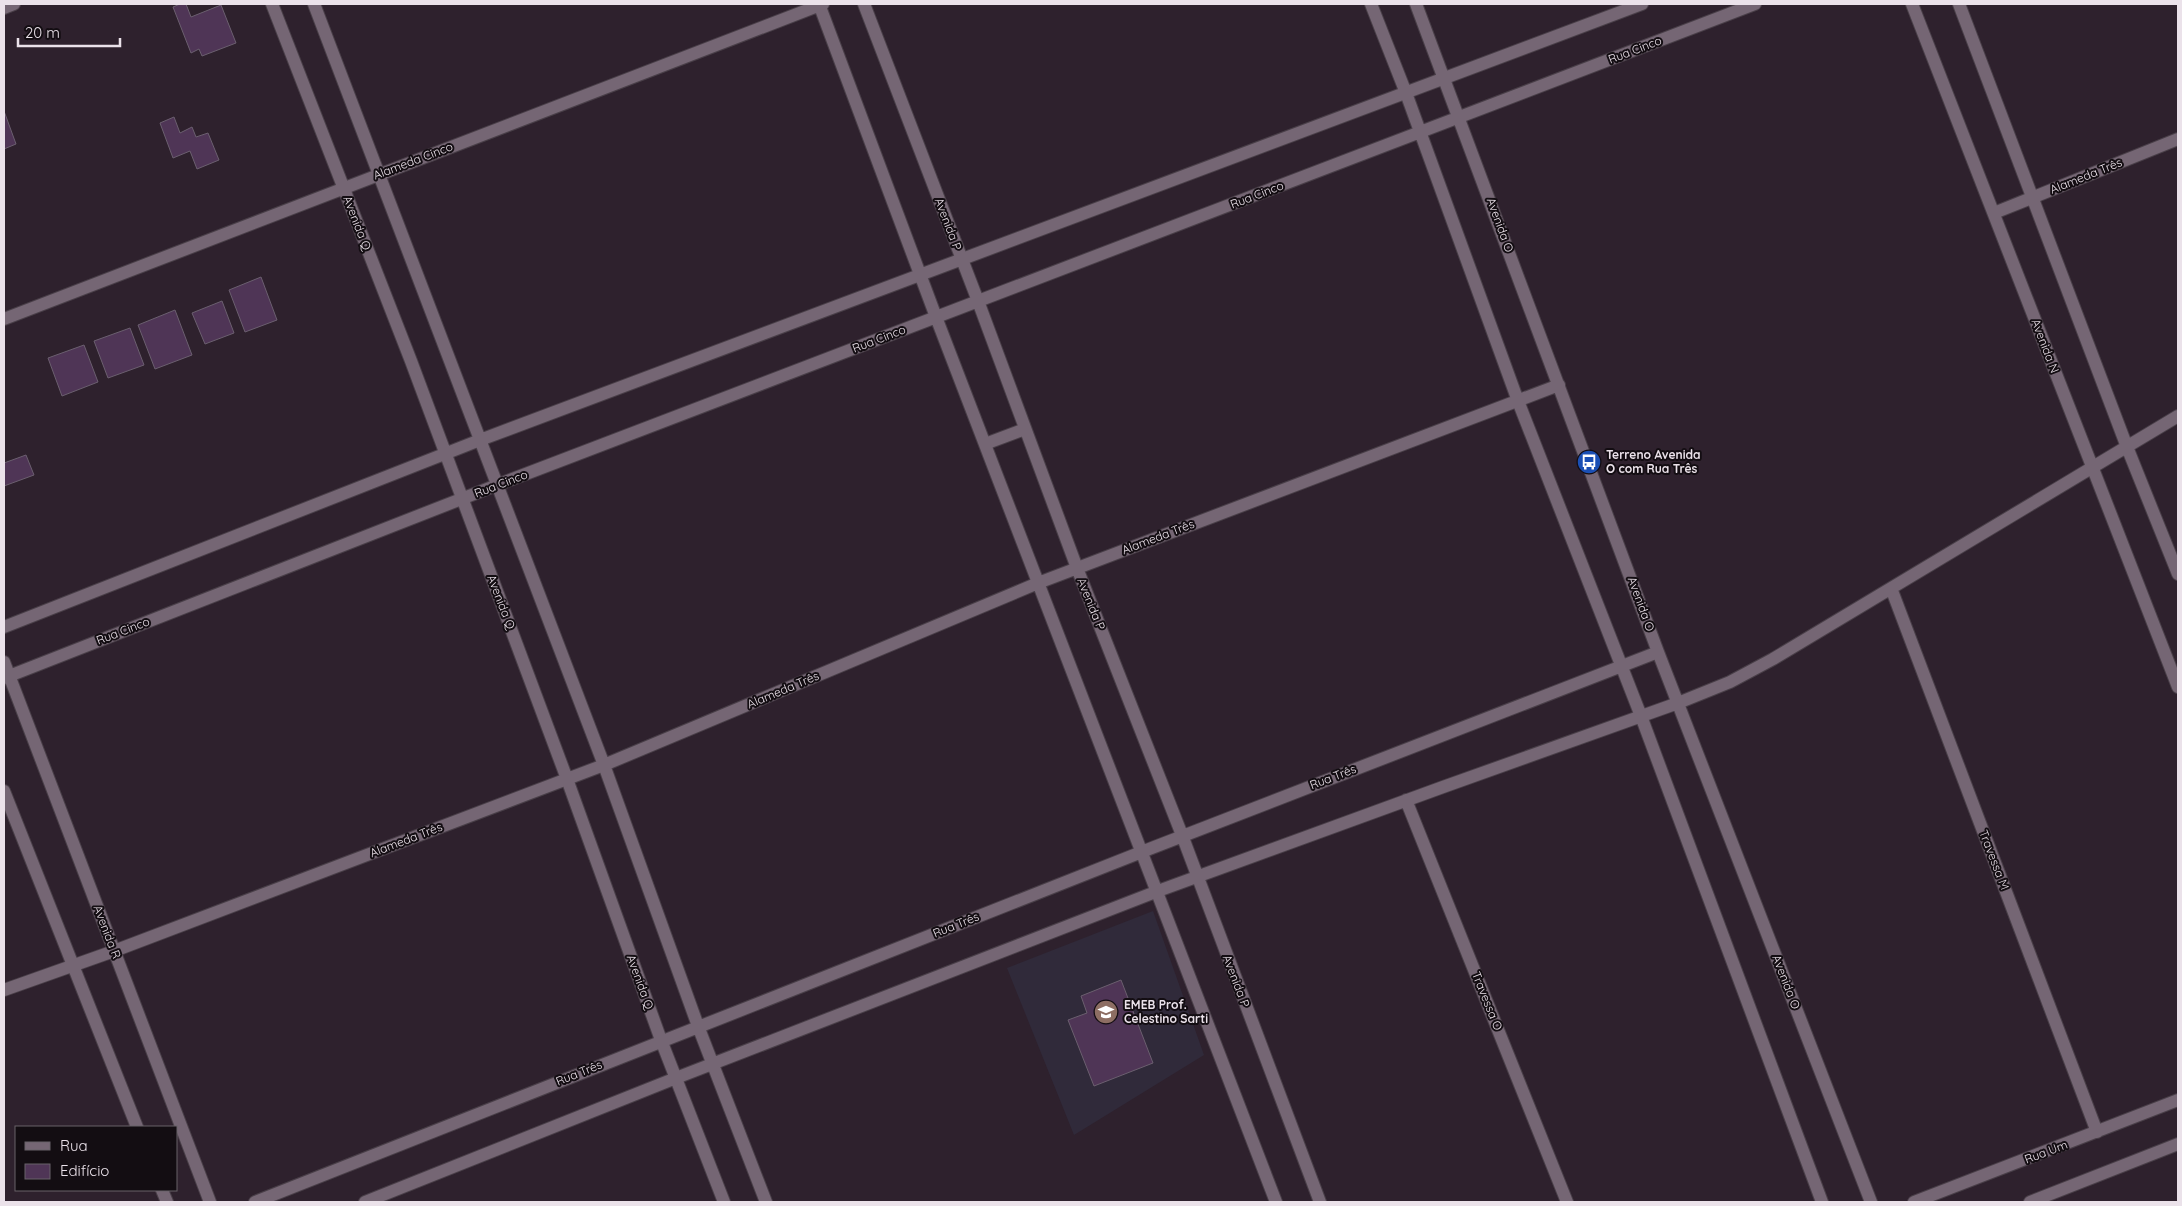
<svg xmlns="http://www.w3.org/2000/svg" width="2182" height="1206" viewBox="0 0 2182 1206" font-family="Quicksand,sans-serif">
<rect width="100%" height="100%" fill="#2e212d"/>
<!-- education -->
<path fill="#302a3a" d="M1153,911L1204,1055L1074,1135L1007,968Z"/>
<!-- building -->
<path fill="#4f3556" stroke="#6b5f6f" d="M180,4H186L191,17L221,5L236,43L202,56L199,49L191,53L173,7Z
M4,111L16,144L4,149Z
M174,117L180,133L192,127L196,137L208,133L219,160L197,169L190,151L173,158L160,123Z
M261,277L277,320L245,332L229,290Z
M222,301L234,333L205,344L192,313Z
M175,310L192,355L155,369L138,325Z
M130,328L144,365L108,378L94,341Z
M84,345L98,382L62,396L48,358Z
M26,455L34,475L4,486V463Z
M1121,980L1153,1063L1094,1086L1068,1020L1087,1013L1081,996Z"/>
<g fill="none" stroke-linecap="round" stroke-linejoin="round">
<!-- minor casing -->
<g stroke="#493f48" stroke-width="14">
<path id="minor" d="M272,4L411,361L567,779L661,1040L724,1202
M314,4L604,765L698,1026L766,1202
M819,4L936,317L1276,1202
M864,4L978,301L1077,568L1182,835L1320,1202
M1371,4L1406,93L1518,401L1641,716L1822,1202
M1416,4L1658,652L1871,1202
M1912,4L2178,687
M1959,4L2127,447L2178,574
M4,8L14,4
M1994,213L2178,139
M4,319L823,4
M985,444L1025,429
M1891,588L2097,1132
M4,627L480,440L1642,4
M4,662L210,1202
M4,678L497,485L1755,4
M4,791L137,1127
M1406,800L1567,1202
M4,990L114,951L604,765L1038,583L1559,385
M162,1190L167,1202
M255,1202C722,1016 1189,832 1658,652
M365,1202L676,1078L1158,891L1443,787L1678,703L1730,682L1773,659L2178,416
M1914,1202L2178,1100
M2030,1202L2178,1144"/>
</g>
<!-- minor -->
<use href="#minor" stroke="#756674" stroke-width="12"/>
</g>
<!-- icons -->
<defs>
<g id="bus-disc" transform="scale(1.25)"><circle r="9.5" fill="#1a4fb4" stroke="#130d12"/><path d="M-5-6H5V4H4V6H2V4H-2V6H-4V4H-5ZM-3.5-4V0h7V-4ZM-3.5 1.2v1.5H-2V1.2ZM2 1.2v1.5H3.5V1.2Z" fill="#fff"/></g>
<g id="school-disc" transform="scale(1.25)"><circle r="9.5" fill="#8d6e63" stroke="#130d12"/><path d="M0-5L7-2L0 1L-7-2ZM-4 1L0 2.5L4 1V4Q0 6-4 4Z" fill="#fff"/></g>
</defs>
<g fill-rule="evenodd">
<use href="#bus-disc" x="1589" y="462"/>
<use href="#school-disc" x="1106" y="1012"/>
</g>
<g text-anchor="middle" stroke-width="4" stroke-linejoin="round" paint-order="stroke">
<!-- street labels -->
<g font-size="12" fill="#ebe2ea" stroke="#130d12">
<text transform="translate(1635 50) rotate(-21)" y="4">Rua Cinco</text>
<text transform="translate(413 161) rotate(-21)" y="4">Alameda Cinco</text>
<text transform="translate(2086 176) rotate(-22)" y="4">Alameda Três</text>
<text transform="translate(1257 195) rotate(-21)" y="4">Rua Cinco</text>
<text transform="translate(357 223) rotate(69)" y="4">Avenida Q</text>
<text transform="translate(948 224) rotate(69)" y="4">Avenida P</text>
<text transform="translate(1500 225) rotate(70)" y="4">Avenida O</text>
<text transform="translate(879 339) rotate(-21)" y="4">Rua Cinco</text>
<text transform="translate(2045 346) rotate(69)" y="4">Avenida N</text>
<text transform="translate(501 484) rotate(-21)" y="4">Rua Cinco</text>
<text transform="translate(1158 537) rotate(-21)" y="4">Alameda Três</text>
<text transform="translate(501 602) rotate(69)" y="4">Avenida Q</text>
<text transform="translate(1091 604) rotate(68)" y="4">Avenida P</text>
<text transform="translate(1641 604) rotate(70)" y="4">Avenida O</text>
<text transform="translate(123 631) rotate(-21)" y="4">Rua Cinco</text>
<text transform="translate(783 690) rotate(-23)" y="4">Alameda Três</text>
<text transform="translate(1333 777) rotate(-21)" y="4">Rua Três</text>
<text transform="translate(406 840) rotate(-21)" y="4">Alameda Três</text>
<text transform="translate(1994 860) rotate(69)" y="4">Travessa M</text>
<text transform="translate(956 925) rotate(-22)" y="4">Rua Três</text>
<text transform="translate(107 932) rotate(69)" y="4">Avenida R</text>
<text transform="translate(1236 981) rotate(69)" y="4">Avenida P</text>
<text transform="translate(640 982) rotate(70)" y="4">Avenida Q</text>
<text transform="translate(1786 982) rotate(69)" y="4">Avenida O</text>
<text transform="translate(1487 1001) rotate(68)" y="4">Travessa O</text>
<text transform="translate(579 1073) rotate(-22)" y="4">Rua Três</text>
<text transform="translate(2046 1152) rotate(-21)" y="4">Rua Um</text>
</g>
<!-- poi labels -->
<g font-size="12" font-weight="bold" fill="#ebe2ea" stroke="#130d12" text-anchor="start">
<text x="1606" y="459">Terreno Avenida<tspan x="1606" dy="14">O com Rua Três</tspan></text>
<text x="1124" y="1009">EMEB Prof.<tspan x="1124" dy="14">Celestino Sarti</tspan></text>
</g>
</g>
<!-- border -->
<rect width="2182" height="1206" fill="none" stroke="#ebe2ea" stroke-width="10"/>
<!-- legend -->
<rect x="15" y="1126" width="162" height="65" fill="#130d12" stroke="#696268"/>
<rect x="25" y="1142" width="25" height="8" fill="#756674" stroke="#696268"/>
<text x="60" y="1151" font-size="15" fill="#ebe2ea">Rua</text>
<rect x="25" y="1164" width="25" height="15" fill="#4f3556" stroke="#696268"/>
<text x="60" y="1176" font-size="15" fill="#ebe2ea">Edifício</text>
<!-- scale -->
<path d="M18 38v8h102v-8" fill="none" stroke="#ebe2ea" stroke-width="2.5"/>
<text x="25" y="38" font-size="15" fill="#ebe2ea" stroke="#130d12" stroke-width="4" paint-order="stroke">20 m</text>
</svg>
